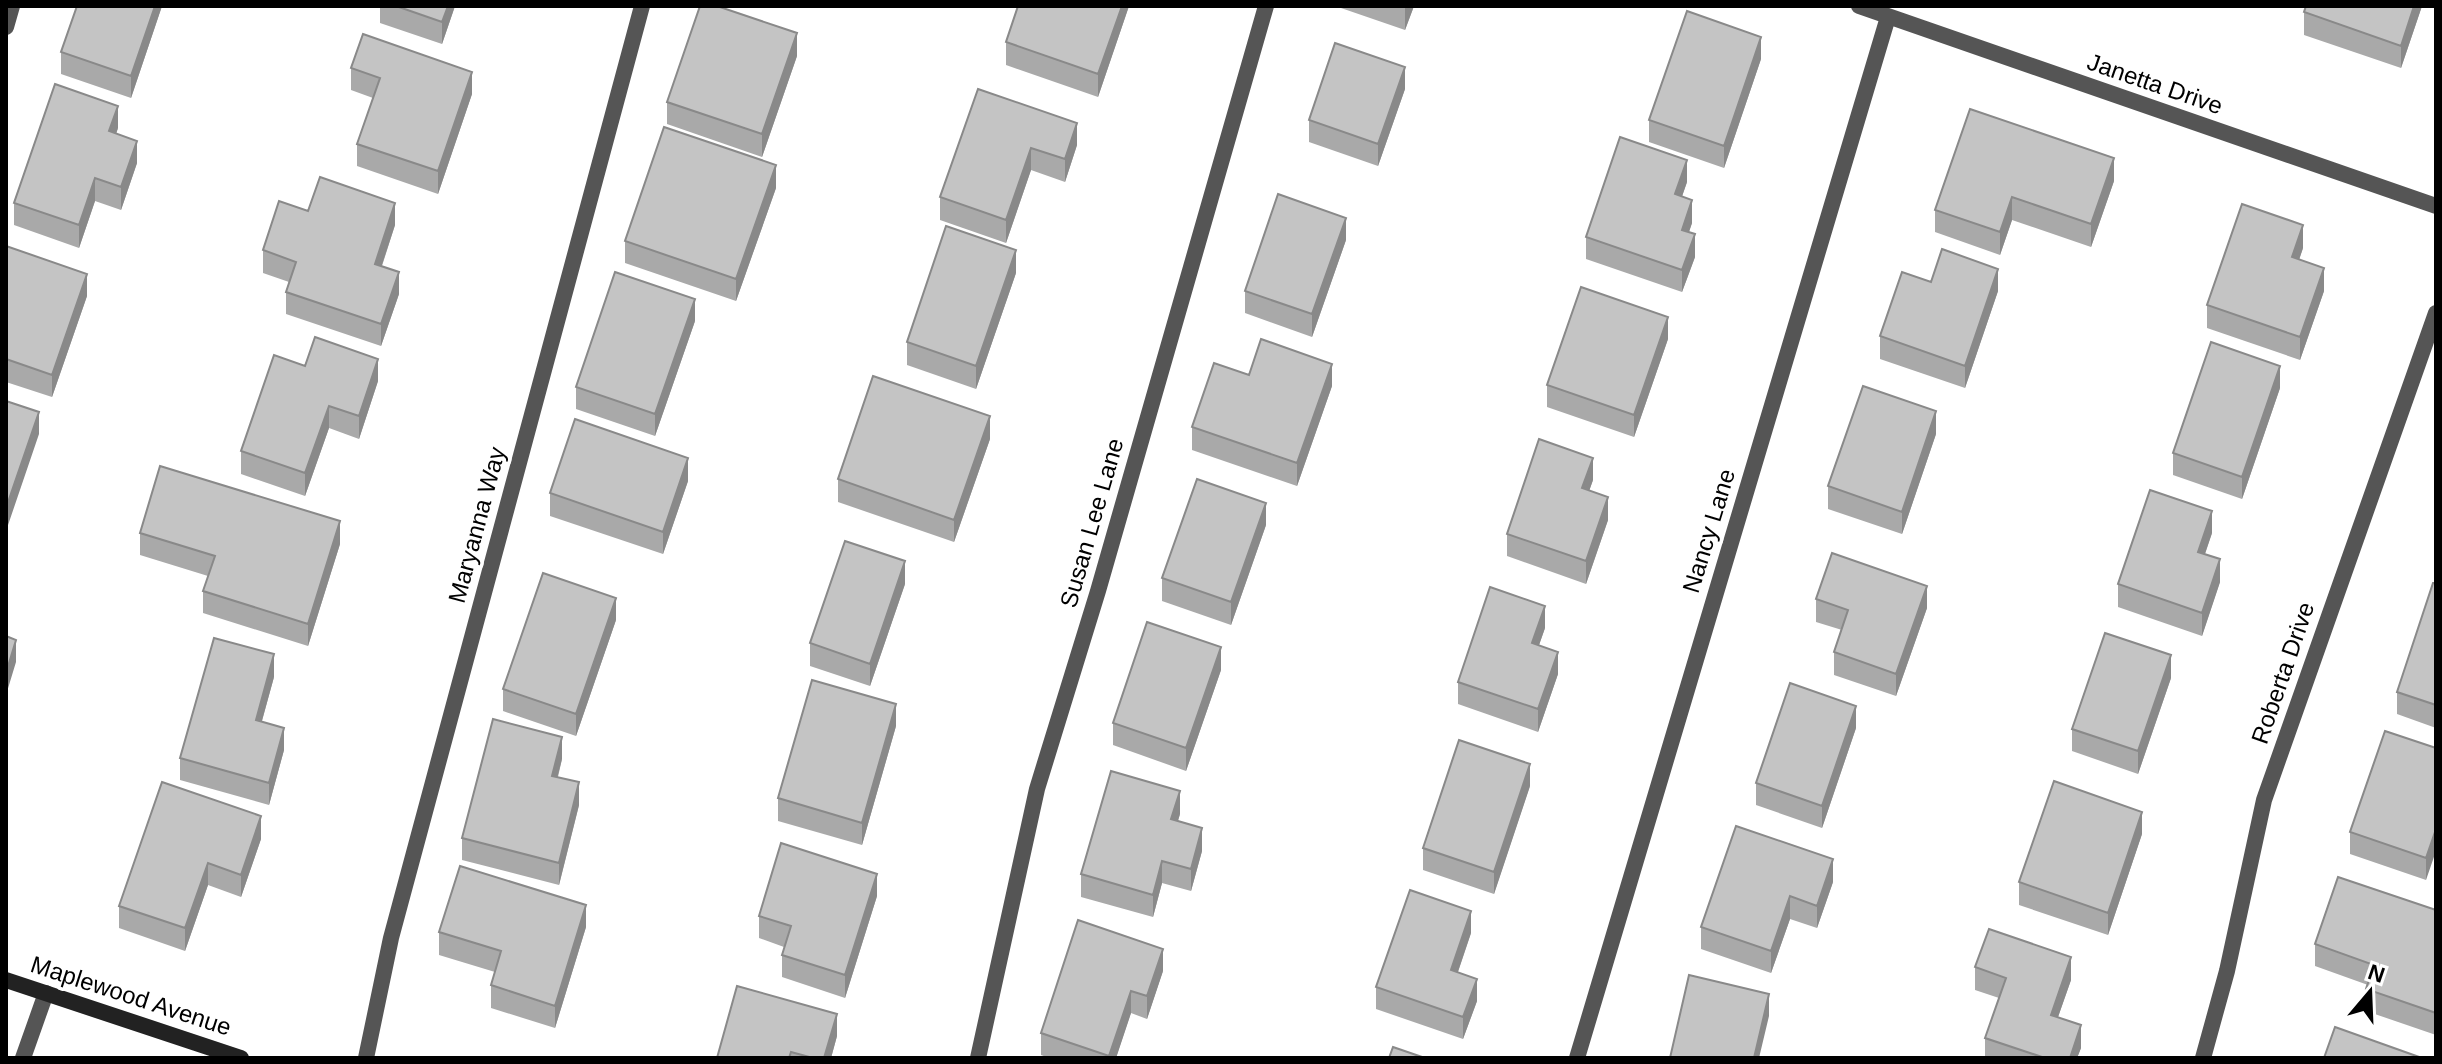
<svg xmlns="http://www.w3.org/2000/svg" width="2442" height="1064" viewBox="0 0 2442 1064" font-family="Arial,sans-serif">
<rect width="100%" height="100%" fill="#fff"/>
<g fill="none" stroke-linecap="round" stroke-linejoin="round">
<!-- lane -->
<path stroke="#555" stroke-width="16" d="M23,1058L46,993"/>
<!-- street -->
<path stroke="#555" stroke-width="16" d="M1859,6L2436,206
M6,27L12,6
M366,1058L391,938L642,6
M978,1058L1037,789L1098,591L1266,6
M1577,1058L1888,17
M2203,1058L2227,971L2264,800L2436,313"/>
<!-- secondary -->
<path stroke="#222" stroke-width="16" d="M6,980L241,1058"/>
</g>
<!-- wall -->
<path fill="#a9a9a9" d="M162,6L131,98L61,74V52Z
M380,6H455L442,44L380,23Z
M1129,6L1098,97L1006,65V42Z
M1341,6H1414L1405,30L1341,8Z
M2422,6L2401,68L2304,35V12Z
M797,56L762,157L667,124V102Z
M1761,59L1724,168L1649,142V120Z
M351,68L472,94L438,194L357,166V144L373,98L351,90Z
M978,89L1077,145L1065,182L1031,170L1006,243L940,220V197Z
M1405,89L1378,166L1309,142V120Z
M118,128L116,134L137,163L121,210L95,201L79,248L14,225V203Z
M2114,181L2091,247L2012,220L2000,255L1935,232V210Z
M1687,182L1682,196L1692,223L1689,232L1695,257L1682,292L1586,259V237Z
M776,188L736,301L625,263V241Z
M308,211L395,225L382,266L399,294L381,346L286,314V292L289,282L263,273V250Z
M1346,240L1312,337L1245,313V291Z
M6,246L87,296L52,397L6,382Z
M2303,248L2299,260L2324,291L2300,360L2207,328V305Z
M1016,273L976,389L907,365V342Z
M1931,282L1998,291L1965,388L1880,359V336Z
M695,321L655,436L576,409V387Z
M1668,339L1634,437L1547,407V385Z
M305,366L378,381L359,439L329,428L305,496L241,474V451Z
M1249,375L1332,386L1297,486L1192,450V427Z
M2280,388L2242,499L2173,475V453Z
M1936,434L1902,534L1828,509V486Z
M990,439L954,542L838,502V479Z
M1593,480L1589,491L1608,520L1586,584L1507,556V534Z
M688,481L663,554L550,516V493Z
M1266,525L1231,625L1162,601V578Z
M140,533L340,544L308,646L203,613V591L208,576L140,555Z
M2212,533L2205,554L2220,582L2202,636L2118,607V584Z
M2436,583V728L2397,714V692Z
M905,584L870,686L810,666V643Z
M1816,599L1927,608L1896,696L1834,675V652L1842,630L1816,622Z
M616,620L576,736L503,711V689Z
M1545,628L1539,645L1558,674L1538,732L1458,704V682Z
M1221,670L1186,771L1113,745V723Z
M274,677L262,721L284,750L269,805L180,780V758Z
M2171,678L2138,774L2072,751V729Z
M896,726L862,845L778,821V798Z
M1856,728L1822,828L1756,805V783Z
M2436,748L2426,880L2350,854V832Z
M562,759L558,777L579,805L559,885L462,860V838Z
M162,782L261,839L241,897L208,885L185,951L119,928V906Z
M1530,786L1494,894L1423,870V848Z
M1180,814L1178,821L1202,851L1191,891L1162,883L1153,917L1081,897V874Z
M2142,834L2108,935L2019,905V882Z
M1833,882L1817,928L1790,919L1771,973L1701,949V927Z
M877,896L845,998L782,977V955L784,947L759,938V916Z
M2436,910V1035L2366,1011V989L2368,985L2315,966V944Z
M586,927L555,1028L491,1008V985L495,972L439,955V932Z
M1471,933L1458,972L1477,1001L1463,1039L1376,1009V987Z
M1975,967L2071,980L2058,1017L2081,1048L2077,1058H1985V1038L1999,998L1975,990Z
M1163,971L1147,1019L1131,1013L1116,1058H1049L1041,1055V1033Z
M837,1036L831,1058H717Z"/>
<!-- shaded-wall -->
<path fill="#898989" d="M155,6H162L131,98V76Z
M448,6H455L442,44V22Z
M1122,6H1129L1098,97V74Z
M1406,6H1414L1405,30V7Z
M2414,6H2422L2401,68V46Z
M797,33V56L762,157V134Z
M1761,37V59L1724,168V146Z
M1405,67V89L1378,166V144Z
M472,72V94L438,194V171Z
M118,106V128L109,154V131Z
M1077,123V145L1065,182V159Z
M137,141V163L121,210V187Z
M1031,148V170L1006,243V220Z
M2114,158V181L2091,247V224Z
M1687,160V182L1675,217V194Z
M776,165V188L736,301V279Z
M95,178V201L79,248V225Z
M2012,197V220L2000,255V232Z
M1692,200V223L1682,252V230Z
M395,203V225L375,286V264Z
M1346,218V240L1312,337V314Z
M2303,225V248L2292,280V257Z
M1695,234V257L1682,292V270Z
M1016,250V273L976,389V366Z
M2324,268V291L2300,360V337Z
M1998,269V291L1965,388V366Z
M399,272V294L381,346V324Z
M87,274V296L52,397V375Z
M695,299V321L655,436V414Z
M1668,317V339L1634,437V415Z
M378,359V381L359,439V416Z
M1332,364V386L1297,486V463Z
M2280,366V388L2242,499V477Z
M329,406V428L305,496V473Z
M1936,411V434L1902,534V512Z
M39,412V434L6,531V508Z
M990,416V439L954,542V520Z
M688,458V481L663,554V532Z
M1593,458V480L1582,511V488Z
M1608,497V520L1586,584V561Z
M1266,503V525L1231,625V602Z
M2212,511V533L2198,574V552Z
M340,521V544L308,646V624Z
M2220,559V582L2202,636V613Z
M905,561V584L870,686V664Z
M1927,586V608L1896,696V674Z
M616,598V620L576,736V714Z
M1545,606V628L1532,665V643Z
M16,640V662L6,695V673Z
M1221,647V670L1186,771V748Z
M1558,652V674L1538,732V709Z
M274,654V677L256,742V720Z
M2171,655V678L2138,774V751Z
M896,704V726L862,845V823Z
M1856,706V728L1822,828V806Z
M284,728V750L269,805V783Z
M562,737V759L552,798V776Z
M1530,764V786L1494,894V872Z
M579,782V805L559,885V863Z
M1180,791V814L1171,842V819Z
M2142,812V834L2108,935V913Z
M261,816V839L241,897V875Z
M1202,828V851L1191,891V869Z
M2436,829V851L2426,880V858Z
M1833,859V882L1817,928V906Z
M1162,861V883L1153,917V895Z
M208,863V885L185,951V928Z
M877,874V896L845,998V975Z
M1790,896V919L1771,973V951Z
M586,905V927L555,1028V1006Z
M1471,911V933L1451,992V970Z
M1163,949V971L1147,1019V996Z
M2071,957V980L2051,1037V1015Z
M1477,979V1001L1463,1039V1017Z
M1131,991V1013L1116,1058H1109Z
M1769,994V1016L1759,1058H1754Z
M837,1014V1036L831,1058H824Z
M2081,1025V1048L2077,1058H2070Z"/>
<!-- building -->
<path fill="#c4c4c4" stroke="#898989" stroke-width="2" d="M77,6H155L131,76L61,52Z
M396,6H448L442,22Z
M700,6H717L797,33L762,134L667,102Z
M1018,6H1122L1098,74L1006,42Z
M2306,6H2414L2401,46L2304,12Z
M1687,11L1761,37L1724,146L1649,120Z
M363,34L472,72L438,171L357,144L380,78L351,68Z
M1335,43L1405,67L1378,144L1309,120Z
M55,84L118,106L109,131L137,141L121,187L95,178L79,225L14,203Z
M978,89L1077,123L1065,159L1031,148L1006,220L940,197Z
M1970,109L2114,158L2091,224L2012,197L2000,232L1935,210Z
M664,127L776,165L736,279L625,241Z
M1620,137L1687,160L1675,194L1692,200L1682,230L1695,234L1682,270L1586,237Z
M320,177L395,203L375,264L399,272L381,324L286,292L296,262L263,250L279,201L308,211Z
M1278,194L1346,218L1312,314L1245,291Z
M2242,204L2303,225L2292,257L2324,268L2300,337L2207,305Z
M946,226L1016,250L976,366L907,342Z
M6,246L87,274L52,375L6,359Z
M1942,249L1998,269L1965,366L1880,336L1902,272L1931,282Z
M615,272L695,299L655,414L576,387Z
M1581,287L1668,317L1634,415L1547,385Z
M315,337L378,359L359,416L329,406L305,473L241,451L274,355L305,366Z
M1261,339L1332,364L1297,463L1192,427L1214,363L1249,375Z
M2211,342L2280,366L2242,477L2173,453Z
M873,376L990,416L954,520L838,479Z
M1863,386L1936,411L1902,512L1828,486Z
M6,401L39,412L6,508Z
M575,419L688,458L663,532L550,493Z
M1539,439L1593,458L1582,488L1608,497L1586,561L1507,534Z
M160,466L340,521L308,624L203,591L215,556L140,533Z
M1197,479L1266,503L1231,602L1162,578Z
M2150,490L2212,511L2198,552L2220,559L2202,613L2118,584Z
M845,541L905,561L870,664L810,643Z
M1832,553L1927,586L1896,674L1834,652L1848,610L1816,599Z
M543,573L616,598L576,714L503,689Z
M2433,583H2436V705L2397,692Z
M1490,587L1545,606L1532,643L1558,652L1538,709L1458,682Z
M1147,622L1221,647L1186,748L1113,723Z
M2105,633L2171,655L2138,751L2072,729Z
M6,636L16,640L6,673Z
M214,638L274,654L256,720L284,728L269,783L180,758Z
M812,680L896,704L862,823L778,798Z
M1790,683L1856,706L1822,806L1756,783Z
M493,719L562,737L552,776L579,782L559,863L462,838Z
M2385,731L2436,748V829L2426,858L2350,832Z
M1459,740L1530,764L1494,872L1423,848Z
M1111,771L1180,791L1171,819L1202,828L1191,869L1162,861L1153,895L1081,874Z
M2054,781L2142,812L2108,913L2019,882Z
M162,782L261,816L241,875L208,863L185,928L119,906Z
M1736,826L1833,859L1817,906L1790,896L1771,951L1701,927Z
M781,843L877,874L845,975L782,955L791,926L759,916Z
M460,866L586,905L555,1006L491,985L501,951L439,932Z
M2338,877L2436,910V1013L2366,989L2374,965L2315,944Z
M1410,890L1471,911L1451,970L1477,979L1463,1017L1376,987Z
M1078,920L1163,949L1147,996L1131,991L1109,1056L1041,1033Z
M1989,929L2071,957L2051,1015L2081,1025L2070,1058H2045L1985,1038L2006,978L1975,967Z
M1689,975L1769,994L1754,1058H1670Z
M737,986L837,1014L824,1058H813L791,1052L789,1058H717Z
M2335,1027L2422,1058H2324Z
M1393,1047L1425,1058H1389Z"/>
<g text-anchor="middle" stroke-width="7" stroke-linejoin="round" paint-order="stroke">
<!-- street labels -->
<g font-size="24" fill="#000" stroke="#fff">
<text transform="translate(2155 84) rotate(19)" y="8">Janetta Drive</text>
<text transform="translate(1092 523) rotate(-74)" y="8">Susan Lee Lane</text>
<text transform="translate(477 525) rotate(-75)" y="8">Maryanna Way</text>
<text transform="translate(1709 531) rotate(-73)" y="8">Nancy Lane</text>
<text transform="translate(2283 673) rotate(-71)" y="8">Roberta Drive</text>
<text transform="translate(131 996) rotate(18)" y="8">Maplewood Avenue</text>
</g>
</g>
<!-- border -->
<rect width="2442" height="1064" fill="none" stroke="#000000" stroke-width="16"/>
<!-- north arrow -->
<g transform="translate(2370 992) rotate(19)" stroke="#ffffff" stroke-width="6" paint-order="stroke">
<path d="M0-6L14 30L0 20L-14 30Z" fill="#000000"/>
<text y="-12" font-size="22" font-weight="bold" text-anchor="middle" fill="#000000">N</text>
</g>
</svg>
